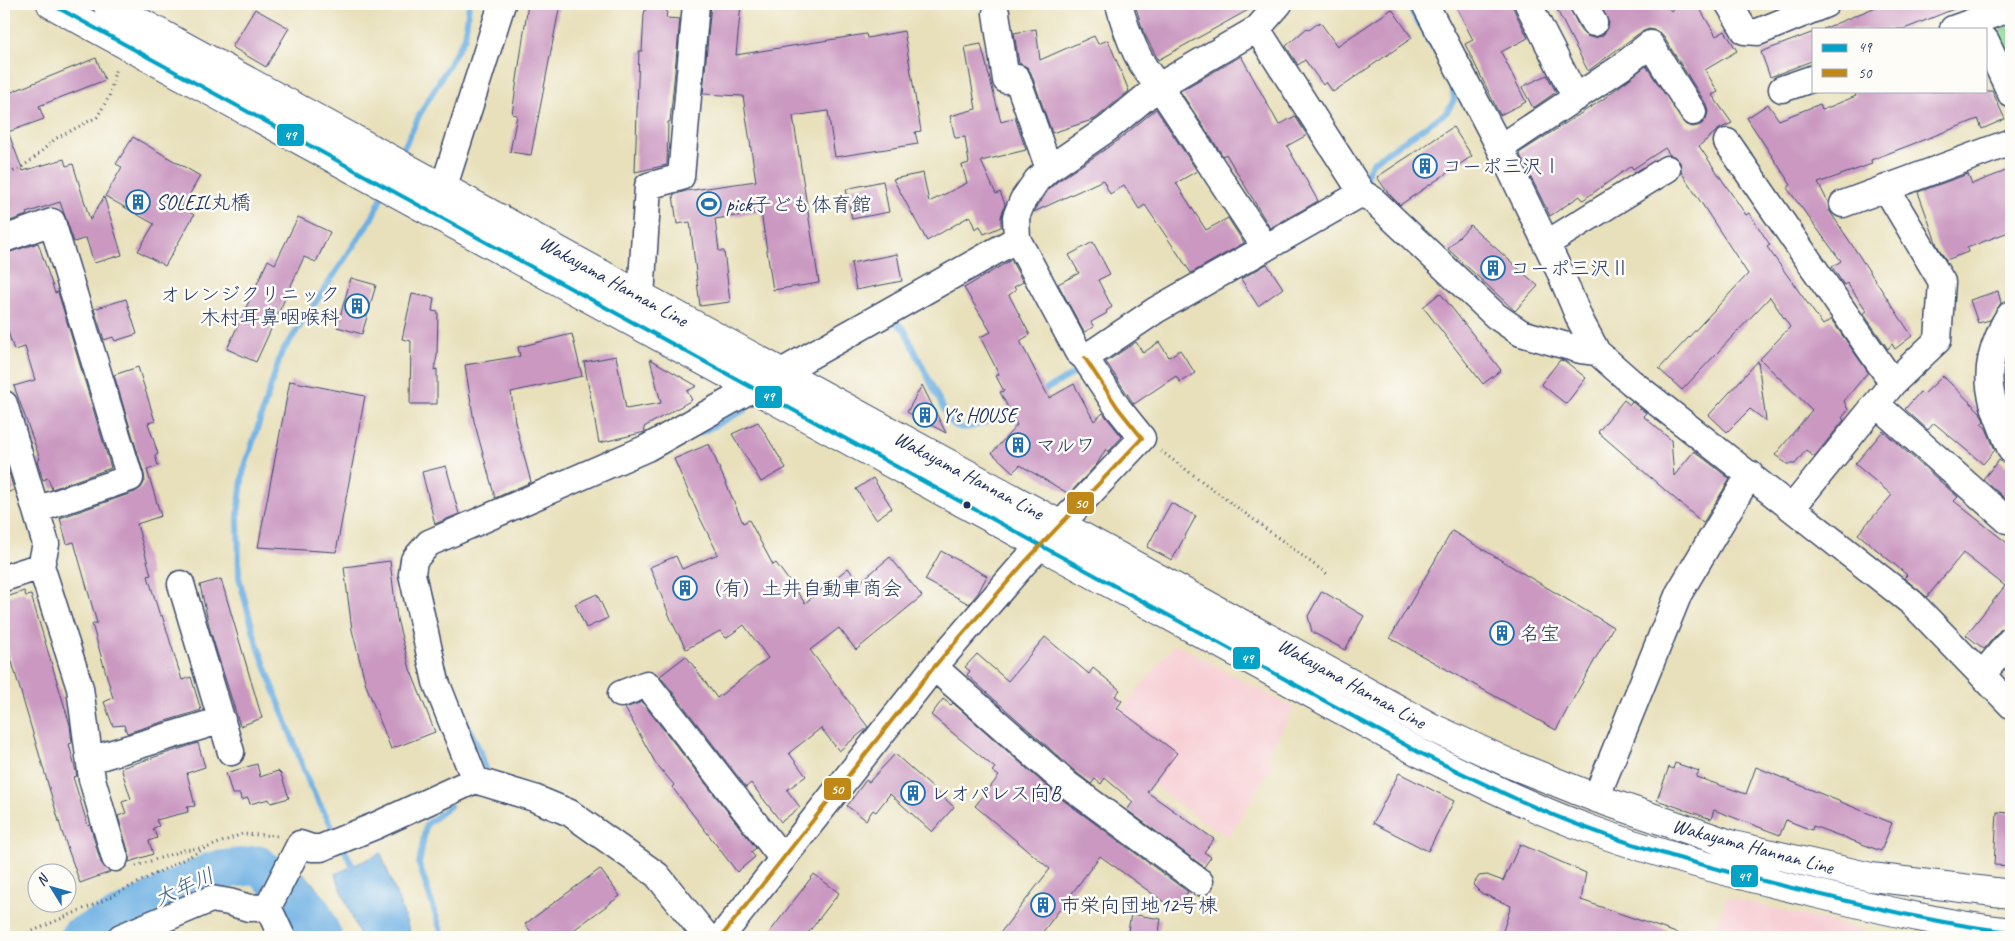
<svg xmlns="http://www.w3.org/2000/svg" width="2015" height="941" viewBox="0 0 2015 941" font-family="Caveat,'Klee One',sans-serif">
<rect width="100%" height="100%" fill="#fdfcf7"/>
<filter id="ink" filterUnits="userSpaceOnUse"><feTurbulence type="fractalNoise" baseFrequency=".02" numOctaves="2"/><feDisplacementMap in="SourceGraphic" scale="10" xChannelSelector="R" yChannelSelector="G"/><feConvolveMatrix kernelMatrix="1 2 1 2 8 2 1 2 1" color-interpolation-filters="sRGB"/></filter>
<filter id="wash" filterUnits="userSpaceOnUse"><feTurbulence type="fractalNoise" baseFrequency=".0096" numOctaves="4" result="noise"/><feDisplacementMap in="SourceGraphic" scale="20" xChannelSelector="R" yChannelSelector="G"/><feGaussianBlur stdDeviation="1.12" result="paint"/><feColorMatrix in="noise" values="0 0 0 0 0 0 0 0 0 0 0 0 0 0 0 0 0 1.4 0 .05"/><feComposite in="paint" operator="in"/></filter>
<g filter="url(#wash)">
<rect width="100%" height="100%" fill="#e8e0bb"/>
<!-- built -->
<path fill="#f7cfd5" d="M1175,644L1294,708L1265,759L1272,764L1229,837L1195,816L1096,741Z
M1726,897L1864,930L1863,937H1713Z"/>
<!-- green -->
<path fill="#8edb98" stroke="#54857b" d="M2011,24V67L1994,33Z"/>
<!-- water -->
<path fill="#6db0e3" stroke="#4470a0" d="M381,853L412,937H360L335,874Z
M304,873L321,893L338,937H296L285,913Z"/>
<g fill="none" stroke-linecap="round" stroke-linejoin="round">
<!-- stream -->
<path stroke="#6db0e3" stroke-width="6" d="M1407,4L1436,52
M400,156L420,114L465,37L469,4
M1367,183L1368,171L1374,161L1447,112L1454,100L1452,81
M887,322L896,323L904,329L949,420C952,422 955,426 958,427C973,432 1004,413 1016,406
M1038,394L1084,368
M700,433L745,410
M462,713L481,753L485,768
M336,834L310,786L256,641L239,578L238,512L243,473L281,354L372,218L384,192
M342,845L356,872
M443,937L419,864L426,825L450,806"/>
<!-- river -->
<path stroke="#6db0e3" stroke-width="39" d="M79,937L213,871L258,865L310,909L323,937"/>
</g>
<g id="blocks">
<!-- building -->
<path fill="#ca98c1" d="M528,4H560L531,155L510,152L517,115L512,114Z
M647,4H668L666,18L680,19L670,122H668L667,165L635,172L639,51H642L644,14Z
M711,4H741L736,55L866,34L867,38L904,31L921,131L915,132L918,144L835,157L828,111L793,116L819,283L773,290L761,212L715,219L719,251H724L730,302L700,306L690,222L677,224L673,195L686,191L756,181L743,96L703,94Z
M1135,4H1259L1158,60L1143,31Z
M1455,4H1511L1528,38L1501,52L1526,102L1500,115L1465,44L1473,40Z
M1554,4H1568L1581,31L1586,36L1594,38L1602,36L1607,30L1609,23L1600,4H1666L1671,11L1683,4H1697L1716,36L1725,31L1737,51L1705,70L1718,92L1712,95L1732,123L1719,129L1699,146L1746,215L1749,213L1770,245L1767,247L1823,325L1831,319L1868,372L1844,401L1848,410L1842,418L1844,420L1814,457L1806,450L1795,464H1787L1775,455L1812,410L1760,359L1790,327L1770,297L1682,390L1659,369L1748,274L1681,172L1680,162L1674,156L1670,155L1665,148L1633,169L1631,166L1583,200L1580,196L1550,216L1519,153L1602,100L1646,66L1686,125L1693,127L1701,125L1706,119L1708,112L1706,104L1663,36L1657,31L1649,29L1641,32L1588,71Z
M1883,4H1964V5L1904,29H1823Z
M255,9L289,28L266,67L232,47Z
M1392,9L1412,38L1333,92L1326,82L1323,85L1305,60L1298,65L1286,46L1307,28L1309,30L1320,22L1337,46Z
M1036,29L1040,60L1094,36L1098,44L1108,40L1129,91L1095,119L1052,133L1031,73L1027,67L1019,63L1014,33Z
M1814,32V60L1770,77L1761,52Z
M981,44L1001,122L1015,118L1026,150L981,161L996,194L1000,192L1005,204L1001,217V227L984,234L980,226L975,229L970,216L927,241L893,179L923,173L929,202L967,183L962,165L969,163L965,137L955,138L950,116L976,109L965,47Z
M1241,56L1279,125L1295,116L1307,135L1287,146L1318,201L1270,228L1226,154L1223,156L1180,91Z
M96,58L105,80L39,106L44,119L8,132L23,171L64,159L66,166L73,164L90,220L104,197L122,255L94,263L86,238L74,242L60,202L26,213L27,215L4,223V95Z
M1547,75L1556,92L1533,108L1522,87Z
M1854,91H1992L2005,119L1982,129L1978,119L1871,160L1872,164L1818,183L1828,202L1829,210L1912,336L1895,349L1892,344L1888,349L1863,313L1867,311L1847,283L1844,285L1832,267L1841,261L1787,188L1791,185L1747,118L1768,104L1779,120L1820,104L1822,110L1856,96Z
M1156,109L1197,171L1176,183L1206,230L1228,218L1244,243L1191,273L1145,205L1139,209L1124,185L1110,194L1103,180L1034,212L1048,190L1058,181L1116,142Z
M1453,127L1472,156L1400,205L1388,193L1377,177Z
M133,137L200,176L182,208L194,215L165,266L138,251L154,224L105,196L122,167L116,164Z
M2011,169V231L1967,248L1968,252L1946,260L1937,245L1918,192L1968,174L1972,184Z
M883,181L889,212L852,219L846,189Z
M298,217L330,232L316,262L304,257L256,362L227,349L268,260L275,264Z
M1470,225L1538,286L1515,311L1448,249Z
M1093,242L1110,274L1098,280L1112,307L1106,311L1107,313L1091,322L1094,327L1084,332L1058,284L1079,273L1069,255Z
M38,243L55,293L58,292L111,468L52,489L48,478L43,480L37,461L40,459L14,386L35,380L25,347L14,350L4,320V254Z
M897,254L902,281L856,290L851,263Z
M1011,260L1023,282L1014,287L1016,290L1009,295L1030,335L1021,340V343L1049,398L1074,384L1094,421L1103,413L1122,437L1108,452L1106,449L1097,464L1069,494L1020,465L1013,472L992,453L1017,425L1000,392L1004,391L996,376L999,374L980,337L991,332L964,288Z
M1267,264L1283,288L1258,306L1241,279Z
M351,278L376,285L362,334L337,327Z
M1998,291L2001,303L1990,320L1978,323L1970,300Z
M1440,293L1501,370L1483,384L1423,307Z
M412,294L434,298L432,311L438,312L437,356L434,370L437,369V404H410L411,341L402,339Z
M126,299L137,334L115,341L113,337L104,340L94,309Z
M572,334L582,376L511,392L515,422L531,482L495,498L474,421L465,365L520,356L518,347Z
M1136,342L1143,353L1159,342L1169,357L1180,350L1195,373L1180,382L1176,376L1134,404L1106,362Z
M616,356L626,409L661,403L650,359L697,386L687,391L692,400L644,427L645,432L599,443L584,362Z
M1560,360L1565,361L1586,378L1566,404L1541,384Z
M1758,361L1766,421L1750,409L1727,432L1709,415Z
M138,367L155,421L148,423L158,454L155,455L158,466L147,470L161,516L137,524L151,575L148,576L160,616L162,615L182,680L191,677L201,710L127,733L124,725L113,726L104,702L113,698L92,624L97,623L74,542L67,544L60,518L135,492L141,488L145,481L144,474L114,375Z
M1943,376L1980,412L1984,421L1981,424L1986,428L1995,450L1983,464L1934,423L1928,430L1905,409L1920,392L1923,395Z
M290,381L365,396L336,552L258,547Z
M922,385L946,433L907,412Z
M1624,400L1630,405L1632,402L1646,413L1643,416L1671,440L1674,476L1694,451L1730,479L1703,523L1598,432Z
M758,422L786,468L761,482L732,434Z
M1883,431L1958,497L1954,501L2011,546V625L2000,630L1984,649L1966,635L2005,586L1963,553L1927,597L1904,578L1907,575L1858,534L1892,495L1855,464Z
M709,444L743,523L749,520L773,565L776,563L805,603L848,568L859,583L890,557L922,596L856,650L839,628L810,650L868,727L839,751L821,728L789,753L806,776L787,790L800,807L781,822L751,783L746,787L660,676L686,656L717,698L768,658L744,625L726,638L720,631L686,649L672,622L650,567L676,556L682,569L718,554L700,518L674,459Z
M1999,460L2011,470V504L1983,479Z
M446,466L459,514L435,524L422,472Z
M9,473L14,490L4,494V474Z
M873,478L892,508L876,519L856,489Z
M1171,503L1196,516L1172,560L1147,547Z
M1452,531L1613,627L1556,730L1390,638Z
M941,551L987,576L978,593L969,604L925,580Z
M390,561L397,619L410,669L435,732L391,749L366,685L352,630L344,567Z
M221,579L262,718L240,726L210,630L200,585Z
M24,591L26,596L31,595L70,725L72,743L69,744L77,776L73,777L88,826L90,825L101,863L110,872L80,883L63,835L4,635V598Z
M1322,591L1364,616L1345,650L1312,632L1308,616Z
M597,594L608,618L586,628L575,604Z
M1045,637L1089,674L1093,668L1120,690L1115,696L1122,701L1117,708L1177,753L1147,792L1214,839L1204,852L1211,857L1204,867L1127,810L1133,802L1105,778L1101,784L1095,779L1091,784L1077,773L967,675L970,671L965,667L977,654L1008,681Z
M943,699L951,705L953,703L1059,797L1188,892L1175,910L1100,856L1039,937H997L1050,869L975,806L999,776L992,771L995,768L931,715Z
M642,702L756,848L751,852L755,857L737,872L672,787L674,785L655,762L625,708Z
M198,743L205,767L187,773L195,806L187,807L188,812L156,820L159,826L153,828L157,838L149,841L153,854L129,862V854L118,816L126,813L122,802L131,799L121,768Z
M895,754L954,807L932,832L890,794L876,812L873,810L866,820L847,806L866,780L869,782Z
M1675,763L1699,771L1696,777L1746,794L1756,767L1892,823L1881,851L1813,826L1812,830L1786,820L1780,835L1714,810L1711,819L1657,800L1669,767L1673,769Z
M257,764L260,777L278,771L281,774L289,798L271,803L269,799L250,804L248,798L241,800L240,794H232L226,773Z
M1399,773L1454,801L1428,851L1373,823Z
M1997,812L2011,813V866L1994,865Z
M1520,844L1586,873L1581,900L1679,934L1678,937H1501L1511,906L1481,893L1473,885L1479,876L1487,875L1503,881Z
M600,869L620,896L564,937H535L525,924Z
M814,874L839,893L805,937H766Z
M1131,914L1161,919L1158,937H1127Z"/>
</g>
</g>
<g filter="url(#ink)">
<use href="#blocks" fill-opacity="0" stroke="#3a4a6c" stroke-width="1"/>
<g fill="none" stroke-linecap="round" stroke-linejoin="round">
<!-- minor casing -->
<g stroke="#3a4a6c" stroke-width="29">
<path id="minor" d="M1119,4C1126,32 1139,66 1159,86L1265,247
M1279,4L1257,29L1159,86L1107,129L1049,169L1037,180L1023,200L1016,217L1017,239L1078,352L1085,358L1156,310L1362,193
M1425,4L1500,148L1560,272L1580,320L1597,352L1631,382L1912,603L2011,705
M1528,4L1576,98
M1583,4L1594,23
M1729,4L1745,31L1758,32L1826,4
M996,13L1006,80L1017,78L1049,169
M1257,29L1362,193L1372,199L1496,316L1521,333L1581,350L1597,352
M1953,29L2011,8
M1986,41L2011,94
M1782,89L1814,78
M1727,142L1893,383L1792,508
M1500,148L1620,68L1650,44L1693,112
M1886,188L1942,282L1938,340L1893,383
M1843,204L2011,142
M437,208L502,4
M4,239L52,222L130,478L36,510
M1546,244L1667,169
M641,297L648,186L681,177L696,4
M2011,314C2004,321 2002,329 1998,338C1979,382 1995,409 2011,450
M4,404L46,544L41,566L80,688L92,779L115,858
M1876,404L2007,520
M4,578L41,566
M181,584L231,752
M934,667L1068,785L1200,882
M1982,675L2011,640
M621,694L647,684L783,859
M90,760L222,720
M475,780L436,682L412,574L414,560L429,543L647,448L1017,239
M1596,798L1679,593L1750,474
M268,907L282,937
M121,937L211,899L229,902L249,908L268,907L300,844L312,848H321L375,826L475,780L534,798L570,813L657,875L707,937
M721,937L934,667L1024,563L1142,438L1118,408L1085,358"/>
</g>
<!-- major casing -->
<g stroke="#3a4a6c" stroke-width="30">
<path id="major" d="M51,4L1420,753C1476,780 1531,808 1589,829C1665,857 1744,877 1822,895C1884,910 1947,925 2011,932
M107,4L1431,727L1513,765L1596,798L1733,845L1871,877L2011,894"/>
</g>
<!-- path -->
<path stroke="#3a4a6c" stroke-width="3" stroke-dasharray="1 4" stroke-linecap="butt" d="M4,175L19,169L33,159L55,139L97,117L109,97L116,67
M1161,451L1327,574
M136,866L184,850L209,847L242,834L279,836
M19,937L102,901L206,848"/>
<!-- minor -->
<use href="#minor" stroke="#fff" stroke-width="26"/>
<!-- major -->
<use href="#major" stroke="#fff" stroke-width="28"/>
<!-- bus-1 casing -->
<g stroke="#fdfcf7" stroke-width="8">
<path id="bus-1" d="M51,4L1420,753C1476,780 1531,808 1589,829C1665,857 1744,877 1822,895C1884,910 1947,925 2011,932"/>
</g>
<!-- bus-2 casing -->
<g stroke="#fdfcf7" stroke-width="8">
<path id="bus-2" d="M721,937L934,667L1024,563L1142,438L1118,408L1085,358"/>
</g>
<!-- bus-1 -->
<use href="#bus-1" stroke="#01a3c8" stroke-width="4"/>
<!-- bus-2 -->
<use href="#bus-2" stroke="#c08818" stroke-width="4"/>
</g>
</g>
<!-- icons -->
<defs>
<g id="building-ring" transform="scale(1.25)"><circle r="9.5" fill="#fdfcf7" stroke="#1f6fb2" stroke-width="1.5"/><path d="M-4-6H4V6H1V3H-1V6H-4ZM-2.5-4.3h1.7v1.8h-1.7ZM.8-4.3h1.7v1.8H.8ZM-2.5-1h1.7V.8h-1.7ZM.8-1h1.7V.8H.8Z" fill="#1f6fb2"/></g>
<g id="stadium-ring" transform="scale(1.25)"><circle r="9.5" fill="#fdfcf7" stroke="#1f6fb2" stroke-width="1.5"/><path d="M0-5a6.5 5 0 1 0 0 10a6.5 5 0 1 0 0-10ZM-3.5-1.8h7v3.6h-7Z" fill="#1f6fb2"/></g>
</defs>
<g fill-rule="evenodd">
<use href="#building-ring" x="1425" y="166"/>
<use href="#building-ring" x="138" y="202"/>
<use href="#stadium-ring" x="709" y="204"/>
<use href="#building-ring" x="1493" y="268"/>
<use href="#building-ring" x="357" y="306"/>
<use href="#building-ring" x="925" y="415"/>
<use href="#building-ring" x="1018" y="445"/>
<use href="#building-ring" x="685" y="588"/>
<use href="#building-ring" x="1502" y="633"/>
<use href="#building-ring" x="913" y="793"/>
<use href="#building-ring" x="1043" y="905"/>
</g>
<!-- markers -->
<circle fill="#1b2f5e" stroke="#fdfcf7" stroke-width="2" cx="967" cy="505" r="4.5"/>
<g text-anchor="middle" stroke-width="5" stroke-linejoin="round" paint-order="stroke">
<!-- poi labels -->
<g font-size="20" fill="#1b2f5e" stroke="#fdfcf7" text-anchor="start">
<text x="1442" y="173">コーポ三沢Ⅰ</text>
<text x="156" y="209">SOLEIL丸橋</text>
<text x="726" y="211">pick子ども体育館</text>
<text x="1510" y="275">コーポ三沢Ⅱ</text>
<text x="340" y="301" text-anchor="end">オレンジクリニック<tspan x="340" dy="23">木村耳鼻咽喉科</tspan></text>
<text x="942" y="422">Y's HOUSE</text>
<text x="1036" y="452">マルワ</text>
<text x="702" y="595">（有）土井自動車商会</text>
<text x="1520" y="640">名宝</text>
<text x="930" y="800">レオパレス向B</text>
<text x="1060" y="912">市栄向団地12号棟</text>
</g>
<!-- street labels -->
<g font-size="20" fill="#1b2f5e" stroke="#fdfcf7">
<text transform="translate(614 281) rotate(29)" y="7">Wakayama Hannan Line</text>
<text transform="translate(969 475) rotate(28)" y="7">Wakayama Hannan Line</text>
<text transform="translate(1352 683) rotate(29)" y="7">Wakayama Hannan Line</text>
<text transform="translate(1753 846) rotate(15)" y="7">Wakayama Hannan Line</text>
</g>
<!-- water labels -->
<g font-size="21" font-style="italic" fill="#385c8d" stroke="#fdfcf7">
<text transform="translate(184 887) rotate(-24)" y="7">大年川</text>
</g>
</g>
<g stroke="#fdfcf7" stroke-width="2">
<rect x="276" y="123" width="29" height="24" rx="5" fill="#01a3c8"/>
<rect x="754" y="385" width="29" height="24" rx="5" fill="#01a3c8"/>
<rect x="1066" y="491" width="29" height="24" rx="5" fill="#c08818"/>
<rect x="1232" y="646" width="29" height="24" rx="5" fill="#01a3c8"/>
<rect x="823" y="777" width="29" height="24" rx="5" fill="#c08818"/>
<rect x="1730" y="864" width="29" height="24" rx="5" fill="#01a3c8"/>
</g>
<g font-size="14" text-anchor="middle" font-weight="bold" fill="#fff">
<text x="290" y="140">49</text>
<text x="768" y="401">49</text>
<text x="1081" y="508">50</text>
<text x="1247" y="663">49</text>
<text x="837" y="794">50</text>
<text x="1744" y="881">49</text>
</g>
<!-- margin -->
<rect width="2015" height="941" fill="none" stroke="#fdfcf7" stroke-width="20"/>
<!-- legend -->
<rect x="1812" y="28" width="175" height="65" fill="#fdfcf7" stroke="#a3aaba"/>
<rect x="1822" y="44" width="25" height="8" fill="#01a3c8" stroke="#a3aaba"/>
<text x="1858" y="52" font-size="15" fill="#1b2f5e">49</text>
<rect x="1822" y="69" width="25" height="8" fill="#c08818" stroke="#a3aaba"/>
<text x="1858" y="78" font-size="15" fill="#1b2f5e">50</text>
<!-- north arrow -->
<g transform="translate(52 888) rotate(307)"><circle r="24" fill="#fdfcf7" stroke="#a3aaba"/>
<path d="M0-4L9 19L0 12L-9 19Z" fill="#1f6fb2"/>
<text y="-8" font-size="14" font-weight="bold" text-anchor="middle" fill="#1b2f5e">N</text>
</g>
</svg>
